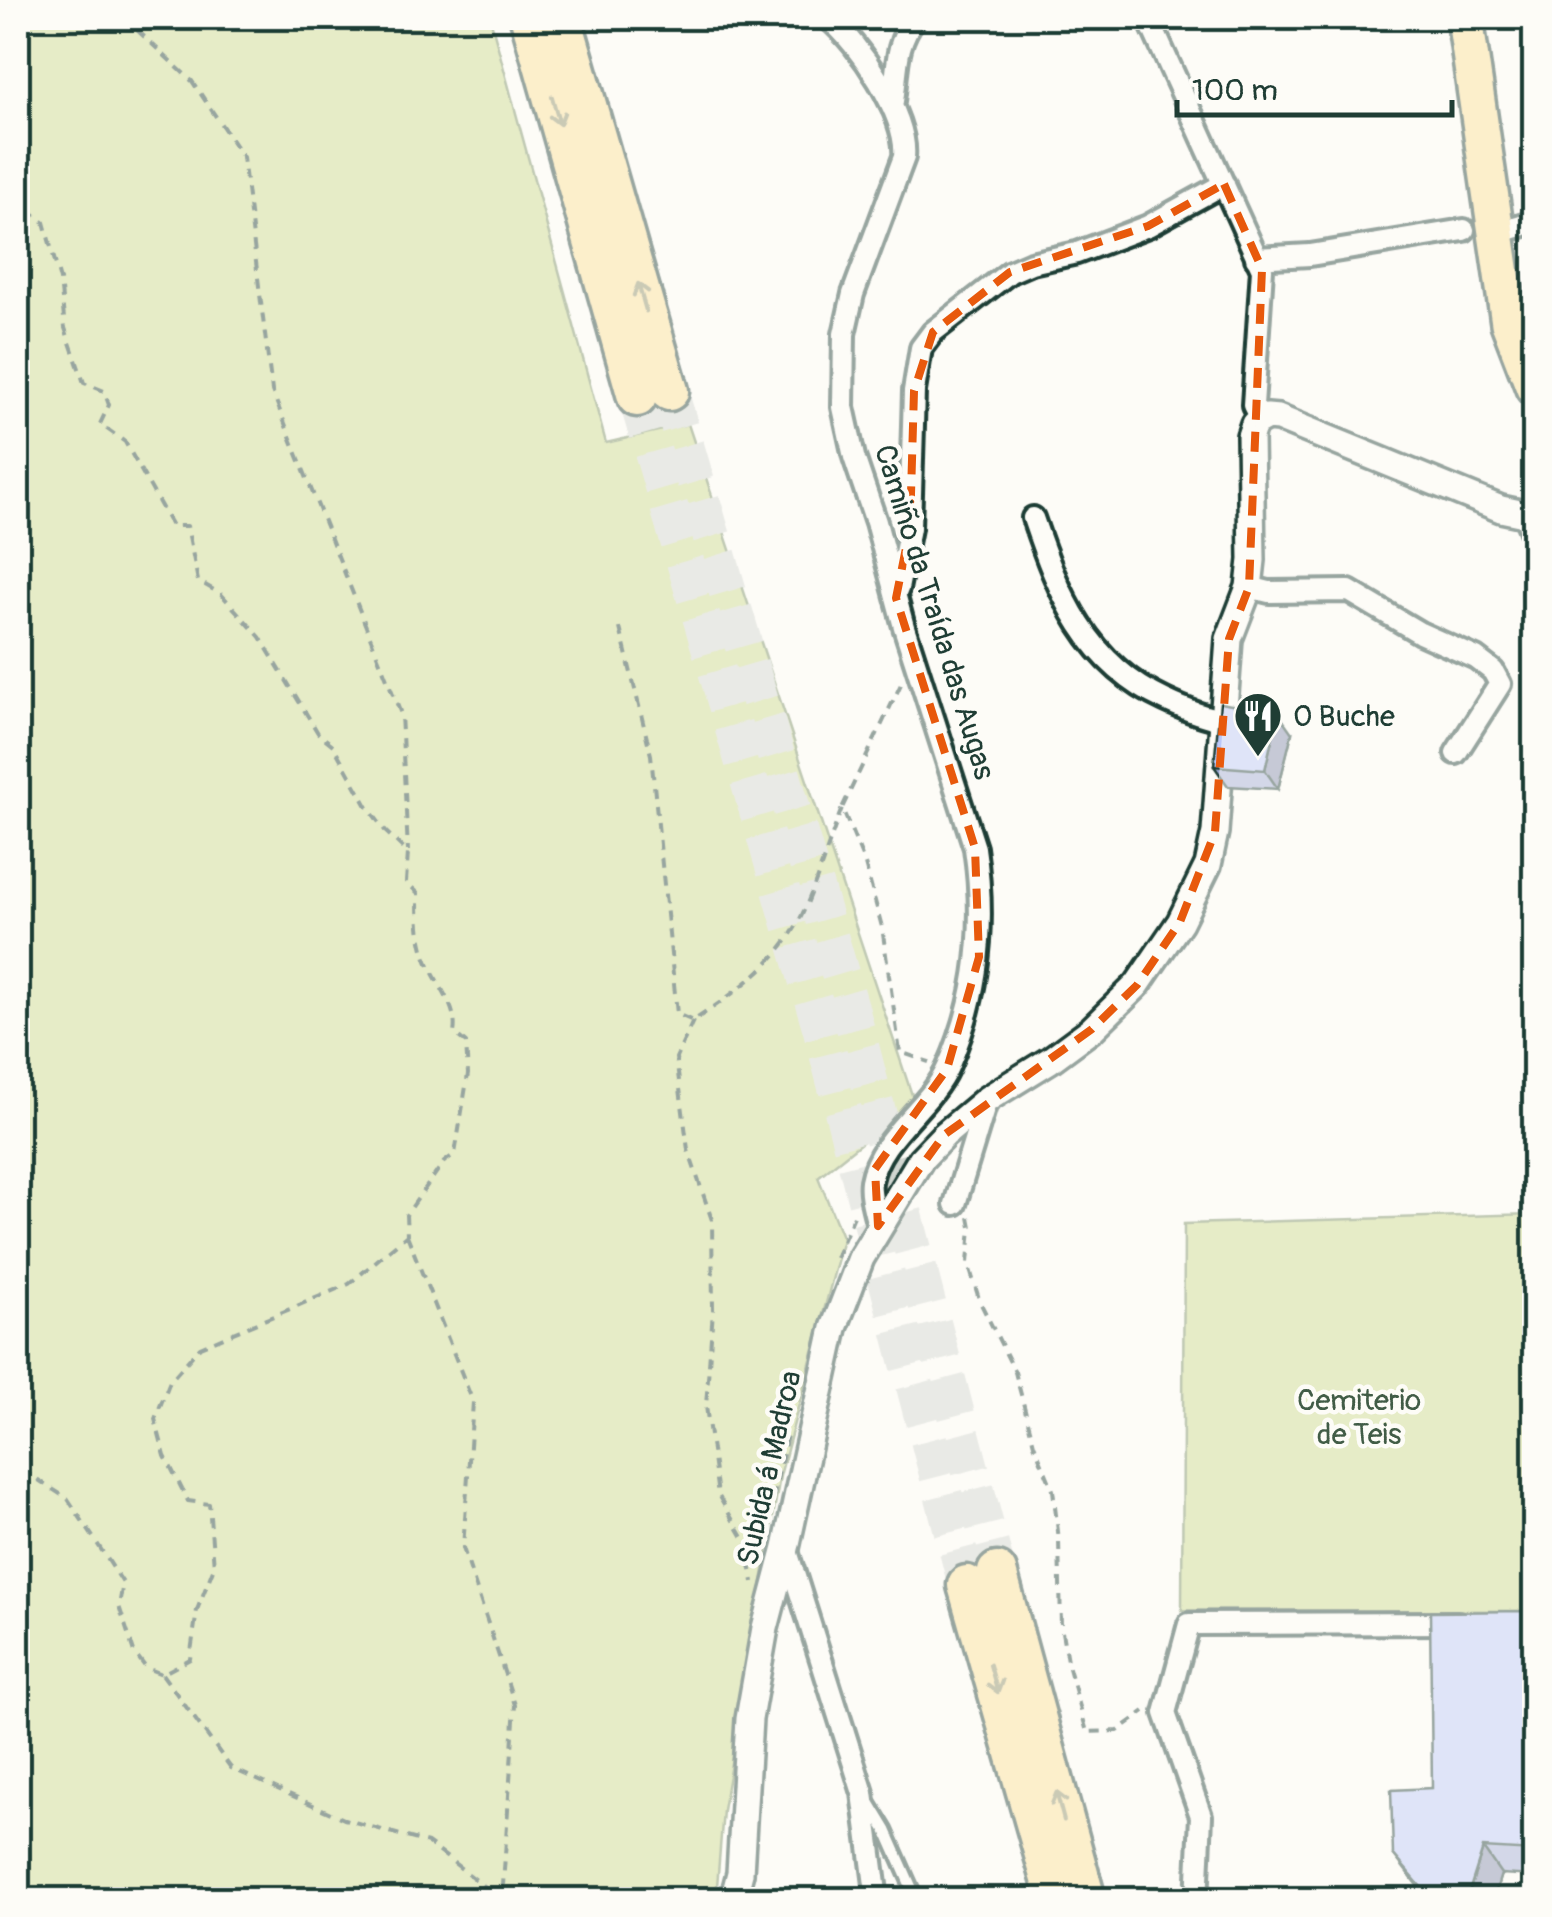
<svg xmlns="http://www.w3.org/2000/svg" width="1552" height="1917" viewBox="0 0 1552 1917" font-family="Pangolin,sans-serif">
<rect width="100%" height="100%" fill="#fdfcf7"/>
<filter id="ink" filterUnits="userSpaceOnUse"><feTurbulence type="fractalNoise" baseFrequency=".01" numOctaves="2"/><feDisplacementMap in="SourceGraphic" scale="20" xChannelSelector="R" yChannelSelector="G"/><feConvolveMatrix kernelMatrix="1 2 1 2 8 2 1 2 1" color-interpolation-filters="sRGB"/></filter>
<g filter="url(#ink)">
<!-- green -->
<path fill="#cad98c" stroke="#748b60" stroke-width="2.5" d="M18,18H490L606,443L688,424L914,1101L818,1177L843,1239L780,1476L723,1810L716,1899H18Z
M1534,1214V1611L1182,1610L1184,1224Z"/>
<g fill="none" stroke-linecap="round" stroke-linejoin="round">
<!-- motorway-tunnel -->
<path stroke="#d1d6d0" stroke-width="38" stroke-dasharray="38 19" stroke-linecap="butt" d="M669,391L849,1004L997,1572
M637,397L822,1030L967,1585"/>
<!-- service casing -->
<g stroke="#1f3d34" stroke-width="18">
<path id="service" d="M869,1802L886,1830L917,1900"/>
</g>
<!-- minor casing -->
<g stroke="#1f3d34" stroke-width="28">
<path id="minor" d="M828,18C859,43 908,116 904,157L853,294L844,334L843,407L854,457L876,522L904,627L975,848C986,923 979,997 948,1067C930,1108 879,1136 871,1181C869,1195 875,1212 878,1226
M1148,18L1262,269L1253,405L1260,419
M892,107C898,75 893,45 915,18
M1495,234L1534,222
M1256,258L1310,255L1464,230
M1525,516L1534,539
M1033,518C1059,595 1087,664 1165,700C1184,709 1203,717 1223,720
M1249,587L1269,592L1349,591L1420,633L1476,658L1493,671L1500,684L1456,753
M898,589L910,528L914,391L921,348L933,332L1010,272L1031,263L1077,253L1148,226L1224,184
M955,1204L987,1099
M786,1548L863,1793L877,1900
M1197,1900L1201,1816L1165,1713L1189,1624L1458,1623
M1504,1900L1508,1884L1534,1885"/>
</g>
<!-- tertiary casing -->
<g stroke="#1f3d34" stroke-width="32">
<path id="tertiary" d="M733,1900L740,1873L749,1719L765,1628L786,1548L834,1328L861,1258L921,1159L944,1135L987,1099L1050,1060L1092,1029L1137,985L1180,922L1208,865L1215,832L1229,639L1249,587L1252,560L1250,436L1254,424L1267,417L1278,418L1501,509L1534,516"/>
</g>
<!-- trunk casing -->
<g stroke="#1f3d34" stroke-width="42">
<path id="trunk" d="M1465,18L1509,323L1534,388"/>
</g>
<!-- motorway casing -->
<g stroke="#1f3d34" stroke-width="45">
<path id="motorway" d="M530,18L637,397
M562,18L669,391
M997,1572L1086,1900
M967,1585L1057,1900"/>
</g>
<!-- path -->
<path stroke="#1f3d34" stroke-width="4" stroke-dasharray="10 8" stroke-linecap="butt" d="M124,18L192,81L243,157L272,391L401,714L408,851
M18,195L27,209L44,222L60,280L65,328L84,383L104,391L109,405L100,424L125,442L172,526H187L198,581L221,594L260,637L318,733L333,745L367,806L386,832L408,853L406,882L418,893C418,916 418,937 426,958C435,983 459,1007 454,1033L466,1043L468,1074L455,1154L444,1162L406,1215L407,1235L349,1284L200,1347L170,1381L155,1419L165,1456L188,1501L209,1504L214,1567L197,1610L190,1659L162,1674L146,1668L134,1652L119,1606L123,1583L68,1499L18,1467
M620,628L651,755L677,1014L693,1021C733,994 777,964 800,919C817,884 828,844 842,808
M901,684L842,808L865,864L882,927L900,1052L929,1062
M693,1021L676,1058L688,1150L712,1220L713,1310L706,1406L718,1495L747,1544L753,1582
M969,1217L971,1227L968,1263L980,1302L1015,1372L1034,1444L1053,1490L1059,1540L1061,1626L1067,1661L1087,1732L1118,1731L1145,1711
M407,1235L473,1402L463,1548L515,1705L502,1900
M836,1258L856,1211
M773,1499L787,1435
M162,1674L231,1768L344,1819L428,1843L501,1899"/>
<!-- service -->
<use href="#service" stroke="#fdfcf7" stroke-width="10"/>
<!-- minor -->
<use href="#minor" stroke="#fdfcf7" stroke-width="20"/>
<!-- tertiary -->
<use href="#tertiary" stroke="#fdfcf7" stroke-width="25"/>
<!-- trunk -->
<use href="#trunk" stroke="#fadf96" stroke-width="35"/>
<!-- motorway -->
<use href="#motorway" stroke="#fadf96" stroke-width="38"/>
</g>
<!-- wall -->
<path fill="#a1acd6" stroke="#1f3d34" stroke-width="2.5" d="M1292,733L1278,789L1228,786L1214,766Z
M1534,1611V1876L1501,1874L1493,1900H1428L1393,1854Z"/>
<!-- shaded-wall -->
<path fill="#838cae" stroke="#1f3d34" stroke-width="2.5" d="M1278,713L1292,733L1278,789L1265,770Z
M1483,1848L1501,1874L1493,1900H1471L1468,1895Z"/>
<!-- building -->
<path fill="#bbc8f9" stroke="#1f3d34" stroke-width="2.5" d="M1220,703L1278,713L1265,770L1214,766Z
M1534,1611V1851L1483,1848L1468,1895L1422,1888L1393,1854L1391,1790L1432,1788L1430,1612Z"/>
<!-- one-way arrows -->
<defs><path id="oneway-shaft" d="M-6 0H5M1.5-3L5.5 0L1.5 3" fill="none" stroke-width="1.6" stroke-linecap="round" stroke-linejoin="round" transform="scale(2.5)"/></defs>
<g stroke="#8c8e65">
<use href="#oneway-shaft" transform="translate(556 111) rotate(74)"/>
<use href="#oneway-shaft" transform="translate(642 297) rotate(-106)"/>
<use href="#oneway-shaft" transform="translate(994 1679) rotate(74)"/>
<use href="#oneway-shaft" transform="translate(1060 1806) rotate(-105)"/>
</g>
</g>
<!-- marked area -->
<path d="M0 0H1552V1917H0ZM1224,184L1262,269L1249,587L1229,639L1215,832L1180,922L1137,985L1092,1029L944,1135L878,1226L875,1169L947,1069L979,957L975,848L896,598L910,528L914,391L933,332L1010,272L1148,226Z" fill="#fdfcf7" fill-opacity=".55" fill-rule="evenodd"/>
<path fill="none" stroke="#e8590c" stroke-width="8" stroke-dasharray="20 12" stroke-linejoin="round" d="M1224,184L1262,269L1249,587L1229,639L1215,832L1180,922L1137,985L1092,1029L944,1135L878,1226L875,1169L947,1069L979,957L975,848L896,598L910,528L914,391L933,332L1010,272L1148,226Z"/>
<!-- icons -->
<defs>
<g id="restaurant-pin" transform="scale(2.5)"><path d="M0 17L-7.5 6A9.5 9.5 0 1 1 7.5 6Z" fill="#1f3d34" stroke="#fdfcf7"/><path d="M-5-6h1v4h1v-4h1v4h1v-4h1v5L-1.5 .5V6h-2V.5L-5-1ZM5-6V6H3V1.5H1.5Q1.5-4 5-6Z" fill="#fff"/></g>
</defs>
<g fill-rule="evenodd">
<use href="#restaurant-pin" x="1258" y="716"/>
</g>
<g text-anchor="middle" stroke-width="9" stroke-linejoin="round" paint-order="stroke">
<!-- street labels -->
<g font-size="30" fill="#1f3d34" stroke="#fdfcf7">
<text transform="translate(935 612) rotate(73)" y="10">Camiño da Traída das Augas</text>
<text transform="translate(769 1468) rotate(-77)" y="10">Subida á Madroa</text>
</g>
<!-- poi labels -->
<g font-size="30" fill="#1f3d34" stroke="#fdfcf7" text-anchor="start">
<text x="1293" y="726">O Buche</text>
</g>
<!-- park labels -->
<g font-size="30" fill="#415c46" stroke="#fdfcf7">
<text x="1359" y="1410">Cemiterio<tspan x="1359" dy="34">de Teis</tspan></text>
</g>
</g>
<!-- margin -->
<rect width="1552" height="1917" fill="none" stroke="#fdfcf7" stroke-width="60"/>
<rect x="30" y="30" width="1492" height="1857" fill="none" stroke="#1f3d34" stroke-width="4" filter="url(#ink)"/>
<!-- scale -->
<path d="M1177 100v15h275v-15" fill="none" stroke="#1f3d34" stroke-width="5"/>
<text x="1192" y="100" font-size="30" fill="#1f3d34" stroke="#fdfcf7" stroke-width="8" paint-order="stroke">100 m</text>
</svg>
